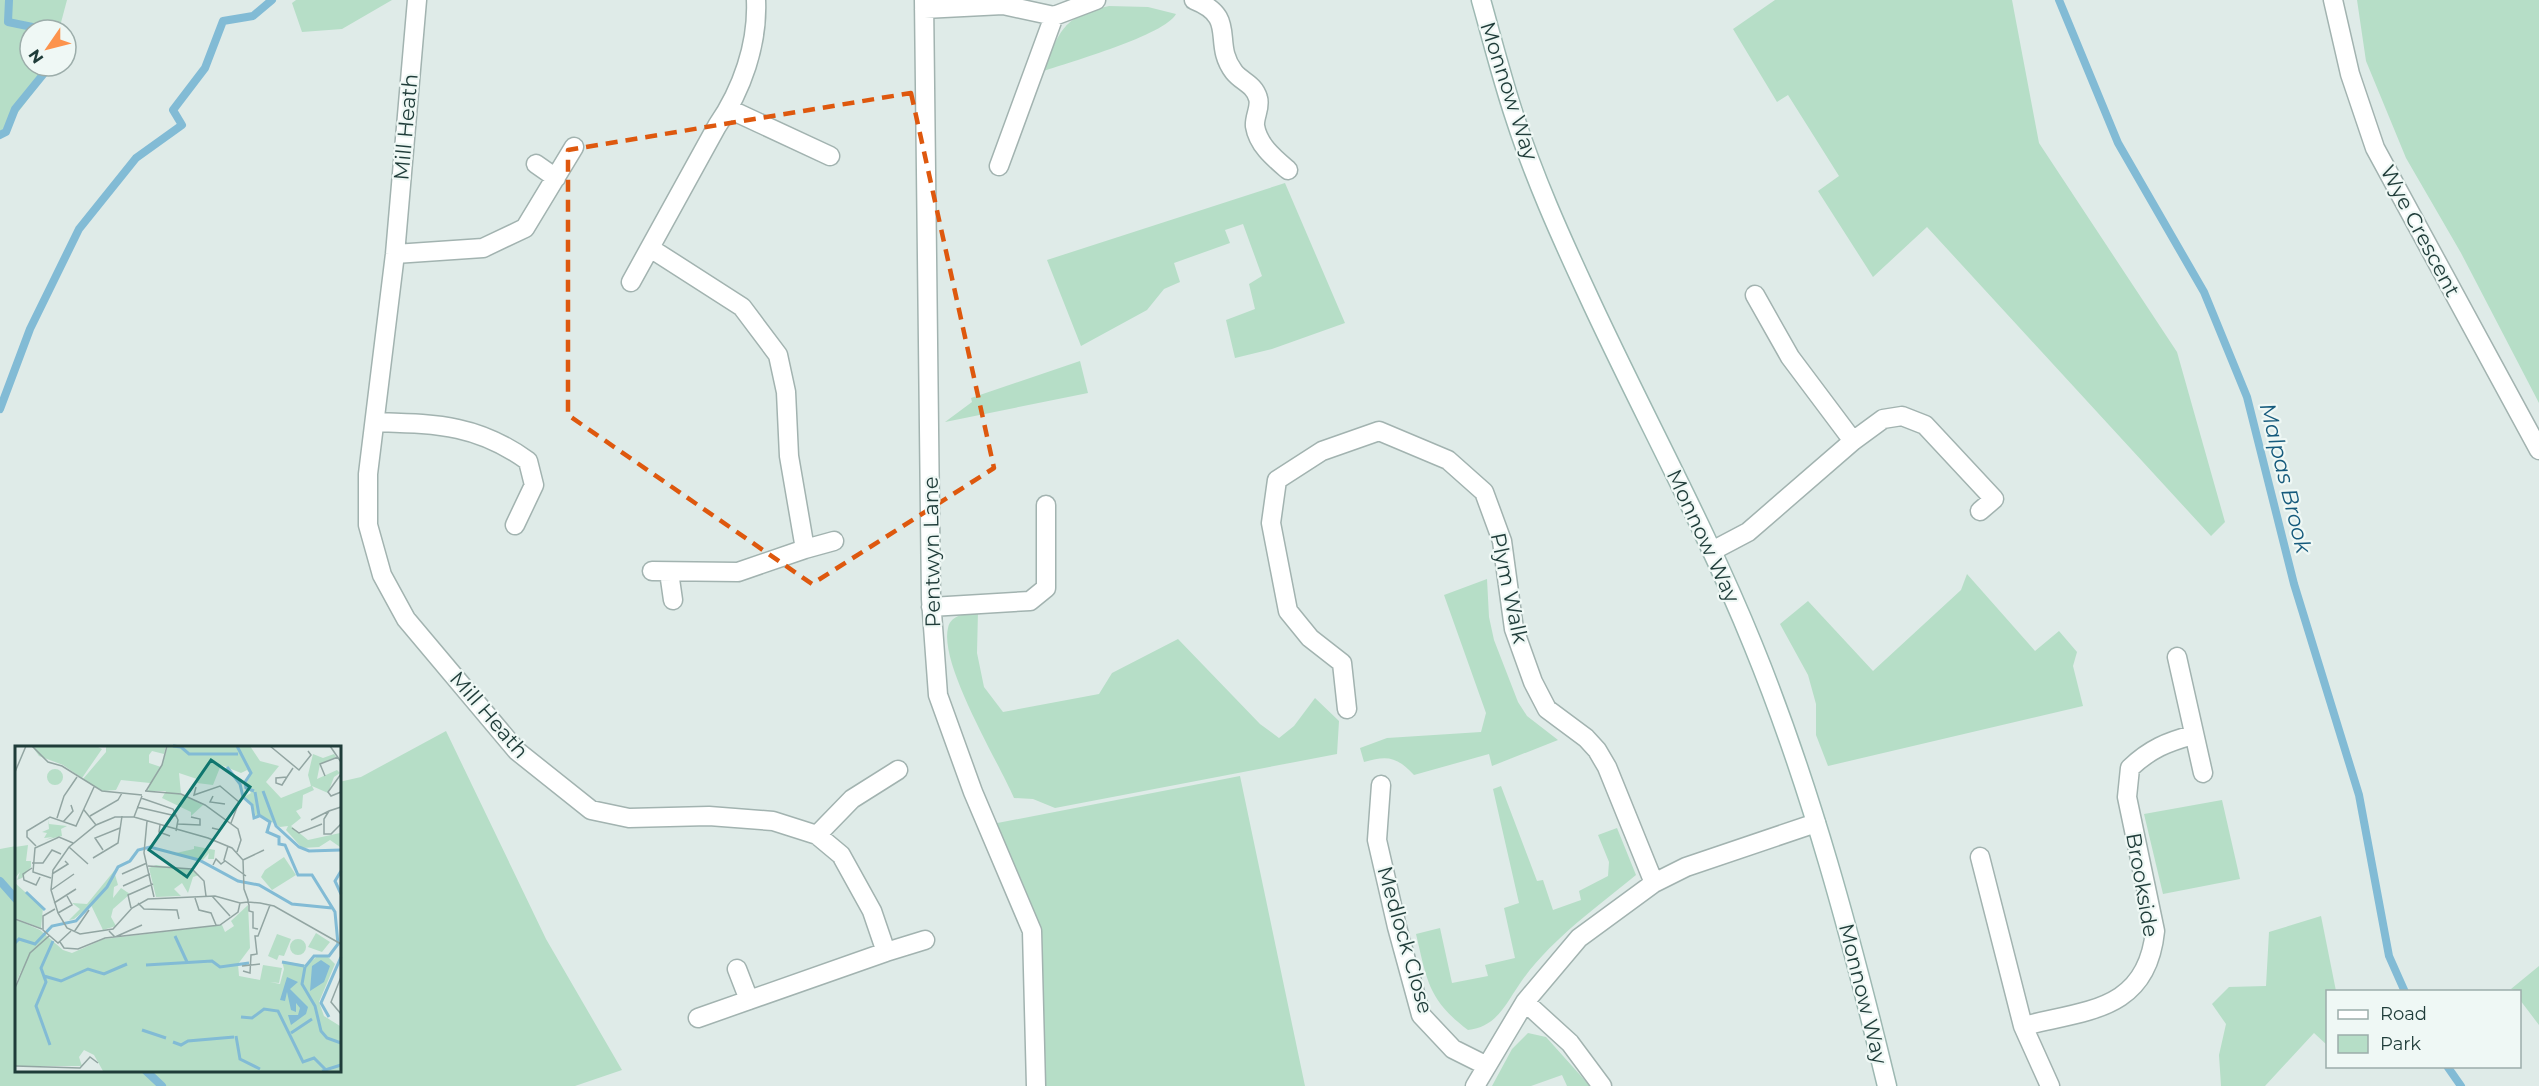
<svg xmlns="http://www.w3.org/2000/svg" width="2539" height="1086" viewBox="0 0 2539 1086" font-family="Montserrat,sans-serif">
<rect width="100%" height="100%" fill="#dfebe8"/>
<!-- green -->
<path fill="#b6dec7" d="M0,0H67L59,30H30V66H50L48,73L0,136Z
M296,0H392L342,29L302,32L292,3Z
M1775,0H2012L2039,143L2177,352L2225,522L2211,536L1927,227L1873,277L1818,191L1839,176L1788,95L1777,102L1733,29Z
M2357,0H2539V403L2461,253L2406,158L2366,61Z
M1109,6L1148,7L1176,14C1165,35 1070,62 1044,71C1060,29 1063,17 1109,6Z
M1285,183L1345,323L1272,349L1235,358L1226,320L1255,309L1249,284L1262,276L1243,224L1225,230L1230,243L1174,263L1180,282L1164,289L1147,310L1081,346L1047,260Z
M1080,361L1088,393L945,422L972,402L971,398Z
M1967,574L2035,651L2059,631L2077,652L2073,666L2083,706L1828,766L1816,735V704L1808,675L1780,624L1808,601L1873,671L1961,590Z
M1487,579L1489,617L1494,640L1518,702L1527,716L1558,740L1492,766L1489,754L1414,775C1397,757 1388,755 1364,762L1360,748L1387,738L1481,732L1486,713L1444,595Z
M978,611L977,653L984,687L1003,712L1099,694L1112,673L1178,639L1260,724L1279,738L1294,726L1315,698L1339,721L1337,754L1055,808L1033,799L1014,798C998,761 939,664 948,628C951,614 967,614 978,611Z
M446,731L546,939L622,1070L575,1086H0V849L16,846V1070H339V782L361,777Z
M1240,776L1305,1086H1036L1032,931L987,825Z
M1501,786L1537,881L1543,880L1553,910L1581,900L1579,891L1608,876L1609,862L1598,835L1617,828L1636,875C1596,908 1554,937 1523,979C1507,1001 1498,1027 1468,1030C1428,1000 1427,980 1416,934L1440,928L1452,983L1488,976L1485,965L1515,958L1504,908L1519,903L1493,789Z
M2222,800L2240,879L2163,894L2144,814Z
M2321,916L2336,991L2328,992L2327,1045L2314,1033L2265,1086H2221L2219,1055L2226,1024L2212,1004L2229,987L2266,986L2269,932Z
M2539,966V1025L2520,1000V992L2511,989Z
M1528,1033L1546,1037L1590,1086H1567L1562,1075L1531,1086H1492L1512,1049Z"/>
<g fill="none" stroke-linecap="round" stroke-linejoin="round">
<!-- stream -->
<path stroke="#82bbd5" stroke-width="8" d="M9,0L8,22L47,30
M2059,0L2118,143L2204,292L2247,397L2294,584L2359,795L2389,956L2405,992
M0,135L6,132L15,109L50,66
M0,409L30,329L79,229L136,158L182,125L173,110L205,68L223,21L253,16L272,0
M0,881L16,899
M2447,1066L2461,1086
M145,1070L162,1086"/>
<!-- street casing -->
<g stroke="#a2b3b0" stroke-width="21">
<path id="street" d="M417,0L395,254L368,474V525L382,575L406,619L517,751L591,810L629,818L709,816L773,821L817,835L841,855L872,911L886,952L698,1018
M924,0L931,599L938,695L973,792L1032,931L1036,1086
M1194,0C1239,18 1211,42 1234,72C1242,82 1254,84 1258,98C1261,107 1254,117 1255,126C1258,145 1274,158 1288,170
M2333,0L2350,74L2375,148L2539,450
M924,9L1003,5L1054,16L1096,0
M729,109L830,156
M536,164L556,178
M999,166L1054,16
M650,248L742,307L778,355L786,392L789,456L805,549L738,572L652,571
M395,254L483,248L525,228L574,147
M631,282L717,126C742,90 758,44 756,0
M376,422C436,424 477,424 528,461L534,485L515,525
M1853,441L1883,419L1902,416L1925,425L1994,499L1980,511
M805,549L834,541
M1712,551L1748,532L1853,441L1790,357L1755,295
M669,572L673,600
M931,607L1030,601L1046,588V505
M2177,657L2203,773
M1347,709L1342,663L1310,638L1288,611L1271,523L1277,480L1322,451L1379,431L1448,460L1484,492L1502,541L1514,629L1533,682L1547,709L1586,738L1597,750L1607,767L1654,883
M1381,785L1377,840L1397,927L1421,1015L1453,1049L1485,1065
M817,835L852,799L898,770
M1980,857L2023,1026L2050,1086
M886,952L925,940
M737,969L749,1000
M1525,1002L1570,1043L1602,1086
M2023,1026C2087,1010 2147,1011 2155,931L2127,797L2130,768C2150,749 2167,742 2193,735
M1475,1086L1525,1002L1579,938L1654,883L1686,867L1816,823"/>
</g>
<!-- secondary casing -->
<g stroke="#9db8b2" stroke-width="21">
<path id="secondary" d="M1481,0C1492,39 1502,79 1515,118C1534,177 1560,235 1586,291C1640,409 1704,524 1753,645C1811,787 1851,937 1887,1086"/>
</g>
<!-- street -->
<use href="#street" stroke="#fff" stroke-width="18"/>
<!-- secondary -->
<use href="#secondary" stroke="#fff" stroke-width="18"/>
</g>
<!-- marked area -->
<path fill="none" stroke="#de580e" stroke-width="4.5" stroke-dasharray="12 8" stroke-linejoin="round" d="M911,93L994,468L812,584L568,415V150Z"/>
<g text-anchor="middle" stroke-width="4.5" stroke-linejoin="round" paint-order="stroke">
<!-- street labels -->
<g font-size="21" fill="#1f3c39" stroke="#eff8f5">
<text transform="translate(1509 91) rotate(72)" y="7">Monnow Way</text>
<text transform="translate(406 127) rotate(-85)" y="7">Mill Heath</text>
<text transform="translate(2420 231) rotate(62)" y="7">Wye Crescent</text>
<text transform="translate(1703 536) rotate(65)" y="7">Monnow Way</text>
<text transform="translate(932 552) rotate(-91)" y="7">Pentwyn Lane</text>
<text transform="translate(1509 588) rotate(78)" y="7">Plym Walk</text>
<text transform="translate(489 715) rotate(49)" y="7">Mill Heath</text>
<text transform="translate(2142 885) rotate(80)" y="7">Brookside</text>
<text transform="translate(1405 940) rotate(74)" y="7">Medlock Close</text>
<text transform="translate(1863 994) rotate(76)" y="7">Monnow Way</text>
</g>
<!-- water labels -->
<g font-size="22" font-style="italic" fill="#155a7c" stroke="#eff8f5">
<text transform="translate(2286 478) rotate(76)" y="8">Malpas Brook</text>
</g>
</g>
<!-- overview -->
<g transform="translate(15 746)">
<rect width="326" height="326" fill="#dfebe8"/>
<path d="M17,0H81L87,3L67,32L48,19L24,10ZM91,0H151L149,8L137,5L134,9V17L146,21L153,0H235L245,15L264,20L251,36L266,52L296,40L293,29L298,8L308,12L319,8L321,11L305,18L302,33L322,24L325,27L319,31L313,47L297,40L299,44L288,49L287,62L281,65L286,72L276,80L293,94L325,87V101L315,94L304,101L287,102L271,84L273,80L265,81L244,68L241,72L238,59L229,51L236,47L230,37L235,28L232,24L226,27L206,19L198,39L182,37V33L164,27L166,48L188,59L176,70V66L147,52L151,45H133L135,37L106,34L101,44L87,45L68,33L91,6ZM32 31a8 8 0 1 1 16 0a8 8 0 1 1-16 0ZM33,72L34,78L52,80L46,83L47,90L30,94L38,91L29,92L32,87L27,86L34,83ZM13,99L11,115H16V121L7,132L2,134L5,126L0,132V101ZM179,100L200,104L199,113H193L194,107L188,114L161,107L179,103ZM269,111L281,129L257,144L246,131L250,124ZM141,119L174,123L184,129L178,131L173,147L167,137L159,143L166,150L141,151L134,122ZM99,125L103,139L99,141L98,152L106,142L115,148L98,163L96,171L101,180L88,184L76,159L59,173L54,174L65,163L57,157L72,158ZM0,137L28,162L26,182L0,172ZM233,159L235,202L223,218L224,230L245,234L248,219L267,222L264,237L255,236L265,238L269,223L267,215L291,219L304,209L312,210L320,218L304,256L309,270L325,280V325H88L79,309L69,304L64,311L67,320H0V244L8,221L0,239V173L25,184L48,204L57,207L89,193L207,179L210,186L219,180L216,175ZM301,187L315,196L307,206L293,201ZM262,188L276,193L269,210L264,209L262,214L253,210ZM275 201a8 8 0 1 1 16 0a8 8 0 1 1-16 0Z" fill="#b6dec7"/>
<path d="M306,214L315,220L309,236L295,245L297,220ZM272,231L283,236L275,243L293,261L291,268L276,279L273,269H283L285,262L281,257V266L276,264L272,246L270,255L265,254Z" fill="#82bbd5"/>
<path fill="none" stroke="#82bbd5" stroke-width="3" d="M158,0L166,1L174,8H223M222,0L236,27L230,36L231,42L239,45M212,21L225,38L228,51L237,59L239,72L244,70M248,45L261,80L284,101L294,105L326,104M240,46L244,69L255,76L252,86L264,91V98L270,99L283,129H297L320,166L323,198L314,210H299L290,221M326,125L320,135L326,148M11,146L30,164M160,190L172,216M0,197L4,193L20,198L37,180L61,175L92,141L103,121L115,115L123,104L135,101L184,114L223,135L244,139L277,158L317,162M267,216L289,220M131,219L197,215L205,221L234,217M290,221L287,238L300,260L306,285L312,292L326,297M29,230L46,235L73,223L89,228L112,218M226,271L237,272L249,263L263,265L288,316L299,312L312,325M314,271L306,257L326,211M127,284L151,292M276,287L297,273M221,290L225,313L245,323M158,296L166,299L173,295L219,291M35,299L21,260L31,236L26,222L38,195M307,325L326,319"/>
<path fill="none" stroke="#92a5a2" stroke-width="1.5" d="M17,0L33,16L47,20L87,45L127,49M255,0L284,24L296,9L293,5M315,0L326,16M0,26L11,0M326,28L313,46L316,50L326,46M310,30L305,18L323,11M272,31L267,39L261,37V32L272,31L278,22M181,41L179,49L205,40L224,56L216,77M130,45L166,48L190,59L223,83L226,94L222,106M131,45L147,19L152,0M198,50L195,56L210,58M126,52L158,63L163,74L161,85M122,61L161,70M326,61L314,65L309,73V88H316L326,78M69,64L81,79M75,70L103,54L107,47M119,71L127,50M42,72L49,50L62,31M296,74L314,65M132,75L129,107L139,151M48,76L58,65L56,59M163,78L185,79V73L176,71M145,79L144,86L155,90M197,82L205,84L212,73M277,82L284,87L307,78M21,100L12,91V85L35,71L61,80L79,41M213,100L209,114L231,130M54,101L73,118M88,104L80,92L105,82M78,112L103,97L107,70M228,114L249,104M17,117H28L37,104L46,108M198,119L201,113L206,118L210,115M133,120L177,123L189,135L191,150M17,122L8,128L9,134L21,139L25,131M37,128L53,118L50,115M107,128L132,117M36,132L18,126L20,102L44,91L58,97M108,140L135,128M36,144L59,128M197,150L215,170M180,152L184,164L196,167L201,179M39,157L61,143M123,157L129,163L162,164L164,173M116,162L113,149L138,138M40,163L28,170V184L43,197L56,185M43,167L57,159L52,150M0,173L27,183M243,183L238,182V166L234,165V159L233,156V154L229,143L228,114L217,102L193,92L119,71H100L81,79L54,101L38,124L36,144L43,167L52,182L65,188L98,183L117,162L133,153L200,150L225,157L233,156L245,157L259,160L326,198M94,185L100,191L127,179M59,186L74,164M45,196L49,202L63,203L90,192L205,179L223,166L225,157M227,220L245,218M228,225L235,227L236,209L242,208L240,190H243L255,159M326,231L316,256L326,268M0,242L15,207L34,190M0,320L65,322L75,311L83,317"/>
<path fill="#0f766e" fill-opacity="0.15" stroke="#0f766e" stroke-width="3" d="M196,14L235,41L172,131L134,104Z"/>
<rect width="326" height="326" fill="none" stroke="#1f3c39" stroke-width="3"/>
</g>
<!-- legend -->
<rect x="2326" y="990" width="195" height="78" fill="#eff8f5" stroke="#9cadaa" stroke-width="1.5"/>
<rect x="2338" y="1010" width="30" height="9" fill="#ffffff" stroke="#9cadaa" stroke-width="1.5"/>
<text x="2380" y="1020" font-size="18" fill="#1f3c39">Road</text>
<rect x="2338" y="1035" width="30" height="18" fill="#b6dec7" stroke="#9cadaa" stroke-width="1.5"/>
<text x="2380" y="1050" font-size="18" fill="#1f3c39">Park</text>
<!-- north arrow -->
<g transform="translate(48 48) rotate(235)"><circle r="28" fill="#eff8f5" stroke="#9cadaa" stroke-width="1.5"/>
<path d="M0-4.5L10 22L0 15L-10 22Z" fill="#fc934c"/>
<text y="-9" font-size="16" font-weight="bold" text-anchor="middle" fill="#1f3c39">N</text>
</g>
</svg>
